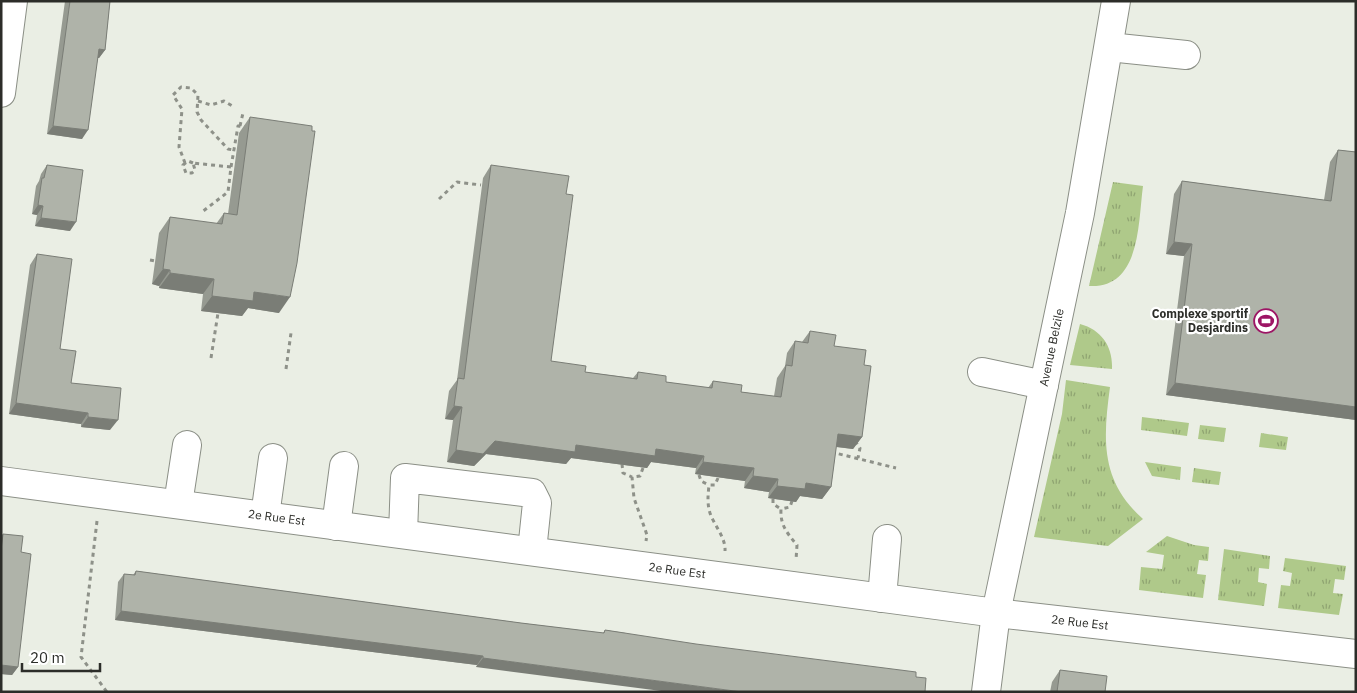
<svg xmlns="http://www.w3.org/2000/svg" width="1357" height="693" viewBox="0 0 1357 693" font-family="'IBM Plex Sans',sans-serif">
<defs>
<pattern id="grass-tufts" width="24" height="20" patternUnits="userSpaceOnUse" patternTransform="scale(1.25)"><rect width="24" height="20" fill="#afc98a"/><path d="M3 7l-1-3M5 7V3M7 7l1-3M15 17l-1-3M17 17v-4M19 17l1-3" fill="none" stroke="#8fa471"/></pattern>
</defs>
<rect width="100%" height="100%" fill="#eaeee4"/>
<!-- grass -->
<path fill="url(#grass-tufts)" d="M1113,182L1143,186C1138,222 1141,289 1089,286Z
M1080,324C1102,330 1113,347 1112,369L1070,365Z
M1066,380L1110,387C1103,439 1100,481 1143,519L1108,546L1034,537L1062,414Z
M1142,417L1189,423L1187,436L1141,430Z
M1200,425L1226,428L1224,442L1198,439Z
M1261,433L1288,437L1286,450L1259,447Z
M1145,462L1181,467L1180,480L1152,476Z
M1194,468L1221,472L1219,485L1192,482Z
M1167,536L1194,545L1209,547L1208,561L1199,560L1197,574L1206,575L1203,598L1139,590L1141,567L1162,569L1164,555L1146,552Z
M1224,549L1270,556L1269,569L1259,568L1258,582L1267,584L1264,606L1218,600Z
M1285,558L1346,566L1344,580L1335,579L1333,593L1343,594L1339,615L1278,608L1281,585L1290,586L1292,573L1283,571Z"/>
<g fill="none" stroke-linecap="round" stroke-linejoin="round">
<!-- minor casing -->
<g stroke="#8b8f86" stroke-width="30">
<g id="minor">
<path d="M1109,47L1186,55"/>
<path d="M1,93L13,1"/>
<path d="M982,372L1044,385"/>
<path id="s1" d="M1,481L996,613L1356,654"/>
<path d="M178,504L187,445"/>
<path d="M265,516L273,458"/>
<path d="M336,526L344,466"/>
<path d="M403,534L405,478L532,493L537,503L532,551"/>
<path d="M882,598L887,539"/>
<path id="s2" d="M986,692L996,613L1080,213L1116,1"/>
</g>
</g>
<!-- path -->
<path stroke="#8e9189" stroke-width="3" stroke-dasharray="4 4" stroke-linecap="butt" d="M198,101L211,105L224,101L234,107
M240,126L243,113
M185,163L179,147L182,109L173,95L181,87L191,88L198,95L197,112L201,120L228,149L233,150
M193,163L188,161L183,165L186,173H192L195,170L193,163L231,167L228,192L202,212
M231,167L238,126L246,127
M439,199L457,182L481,185
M150,260L155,261
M211,358L218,313
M286,369L291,333
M855,441L860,448L858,458
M831,452L896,468
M622,464L623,473L632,477
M643,468L640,476L632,477L634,498L647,535L646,541
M699,475L701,481L709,485
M718,478L715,485H709C708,495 707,503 710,513C714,525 726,538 725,551
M773,499V504L781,509
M792,501L790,507L781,509C780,525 787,533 797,545L796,560
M97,521L81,657L107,692"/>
<!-- minor -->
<use href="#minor" stroke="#fff" stroke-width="28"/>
</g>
<!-- wall -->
<path fill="#969a91" d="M65,1H110L105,50L99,58H98L82,139L47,134Z
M250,117L279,313L248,308L242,316L201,311L203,294L159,288V286L152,284L159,233L170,217L216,224L224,213L228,214L239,133Z
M1338,150L1356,152V420L1166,395L1184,256L1166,254L1174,194L1182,181L1324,200L1330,162Z
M47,165L70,231L35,226L37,215L32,214L36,186L39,181L41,174Z
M491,165L566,194L551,361L585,372L633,378L638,372L666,382L708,388L713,381L741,392L774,396L777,378L785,366L787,353L795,341L802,342L810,331L834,346L864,365L862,437L853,449L836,447L831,487L822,499L800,496L796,502L768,498L769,492L744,488L745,481L695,474L696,468L651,462L647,468L571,458L566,464L486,454L474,466L447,462L453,420L445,419L449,391L457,380L483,178Z
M37,254L60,349L71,383L110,430L81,427V424L9,414L30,265Z
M3,534L21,552L18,667L12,675L1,674V537Z
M136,571L521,623L603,633L605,630L626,633L476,667L477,665L115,620L118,582L124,574L133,575Z
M1060,670L1105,692H1050L1052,682Z"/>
<!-- shaded-wall -->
<path fill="#7a7d76" d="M99,49L105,50L99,58L93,57Z
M53,126L88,130L82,139L47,134Z
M38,205L43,206L37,215L32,214Z
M41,218L76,222L70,231L35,226Z
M1174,242L1192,244L1184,256L1166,254Z
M163,269L170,270L159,286L152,284Z
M170,273L214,279L203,294L159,288Z
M254,292L290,297L279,313L248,308L242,316L201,311L212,296Z
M1175,383L1356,407V420L1166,395Z
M16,403L88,413L81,424L9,414Z
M454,406L462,407L453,420L445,419Z
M88,417L118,420L110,430L81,427Z
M838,434L862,437L853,449L830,446Z
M495,441L656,449L704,456L696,468L651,462L647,468L571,458L566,464L486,454L474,466L447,462L456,450Z
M703,462L754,468L745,481L695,474Z
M753,476L778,479L769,492L744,488Z
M806,483L831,487L822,499L800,496L796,502L768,498L777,486Z
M121,611L483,656L477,665L115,620Z
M483,658L742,692H669L476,667Z
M1,665L18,667L12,675L1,674Z"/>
<!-- building -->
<path fill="#afb3a9" stroke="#7a7d76" d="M70,1H110L105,50L99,49L88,130L53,126Z
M250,117L312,126V131H315L297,263L290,297L254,292L253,301L212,296L214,279L170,273V270L163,269L170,217L222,224L224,213L237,215Z
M1338,150L1356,152V407L1175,383L1192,244L1174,242L1182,181L1331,201Z
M47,165L83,170L76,222L41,218L43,206L38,205L42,178H44Z
M491,165L569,176L566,194L573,195L551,361L586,366L585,372L637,379L638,372L666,376V382L712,388L713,381L742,385L741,392L781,397L786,365L792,366L795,341L808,343L810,331L836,335L834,346L866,350L864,365L871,366L862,437L838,434L831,487L806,483L805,489L777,486L778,479L753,476L754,468L703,462L704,456L656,449L655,456L576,445L575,452L495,441L483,454L456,450L462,407L454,406L458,378L464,379Z
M37,254L72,259L60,349L76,351L71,383L121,388L118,420L88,417V413L16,403Z
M3,534L23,536L21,552L31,554L18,667L1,665V550Z
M136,571L521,623L604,633L605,630L696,644L916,672V677L926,678L925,692H742L483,658V656L121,611L124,574L135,575Z
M1060,670L1107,676L1105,692H1057Z"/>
<!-- icons -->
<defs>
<g id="stadium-ring" transform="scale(1.25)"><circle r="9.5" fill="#fff" stroke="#9d1565" stroke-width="1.5"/><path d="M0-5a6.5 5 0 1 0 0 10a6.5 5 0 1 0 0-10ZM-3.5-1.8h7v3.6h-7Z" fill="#9d1565"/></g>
</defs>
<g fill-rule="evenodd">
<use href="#stadium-ring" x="1266" y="321"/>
</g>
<g text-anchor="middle" stroke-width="4.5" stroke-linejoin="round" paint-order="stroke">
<!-- poi labels -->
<g font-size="12" font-weight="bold" fill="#2c2d29" stroke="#fff" text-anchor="end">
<text x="1248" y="318">Complexe sportif<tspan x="1248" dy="14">Desjardins</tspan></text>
</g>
<!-- street labels -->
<g font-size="12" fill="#2c2d29" stroke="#fff">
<text dy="4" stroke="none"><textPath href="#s2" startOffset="351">Avenue Belzile</textPath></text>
<text dy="4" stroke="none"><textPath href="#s1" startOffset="278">2e Rue Est</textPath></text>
<text dy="4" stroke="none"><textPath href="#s1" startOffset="682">2e Rue Est</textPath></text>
<text dy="4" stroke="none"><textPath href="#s1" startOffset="1088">2e Rue Est</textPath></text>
</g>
</g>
<!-- border -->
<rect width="1357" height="693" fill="none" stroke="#2c2d29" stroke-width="5"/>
<!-- scale -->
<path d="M22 663v8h78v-8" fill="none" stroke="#2c2d29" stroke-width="2.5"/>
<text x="30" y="663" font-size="15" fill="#2c2d29" stroke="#ffffff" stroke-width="4" paint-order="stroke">20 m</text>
</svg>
